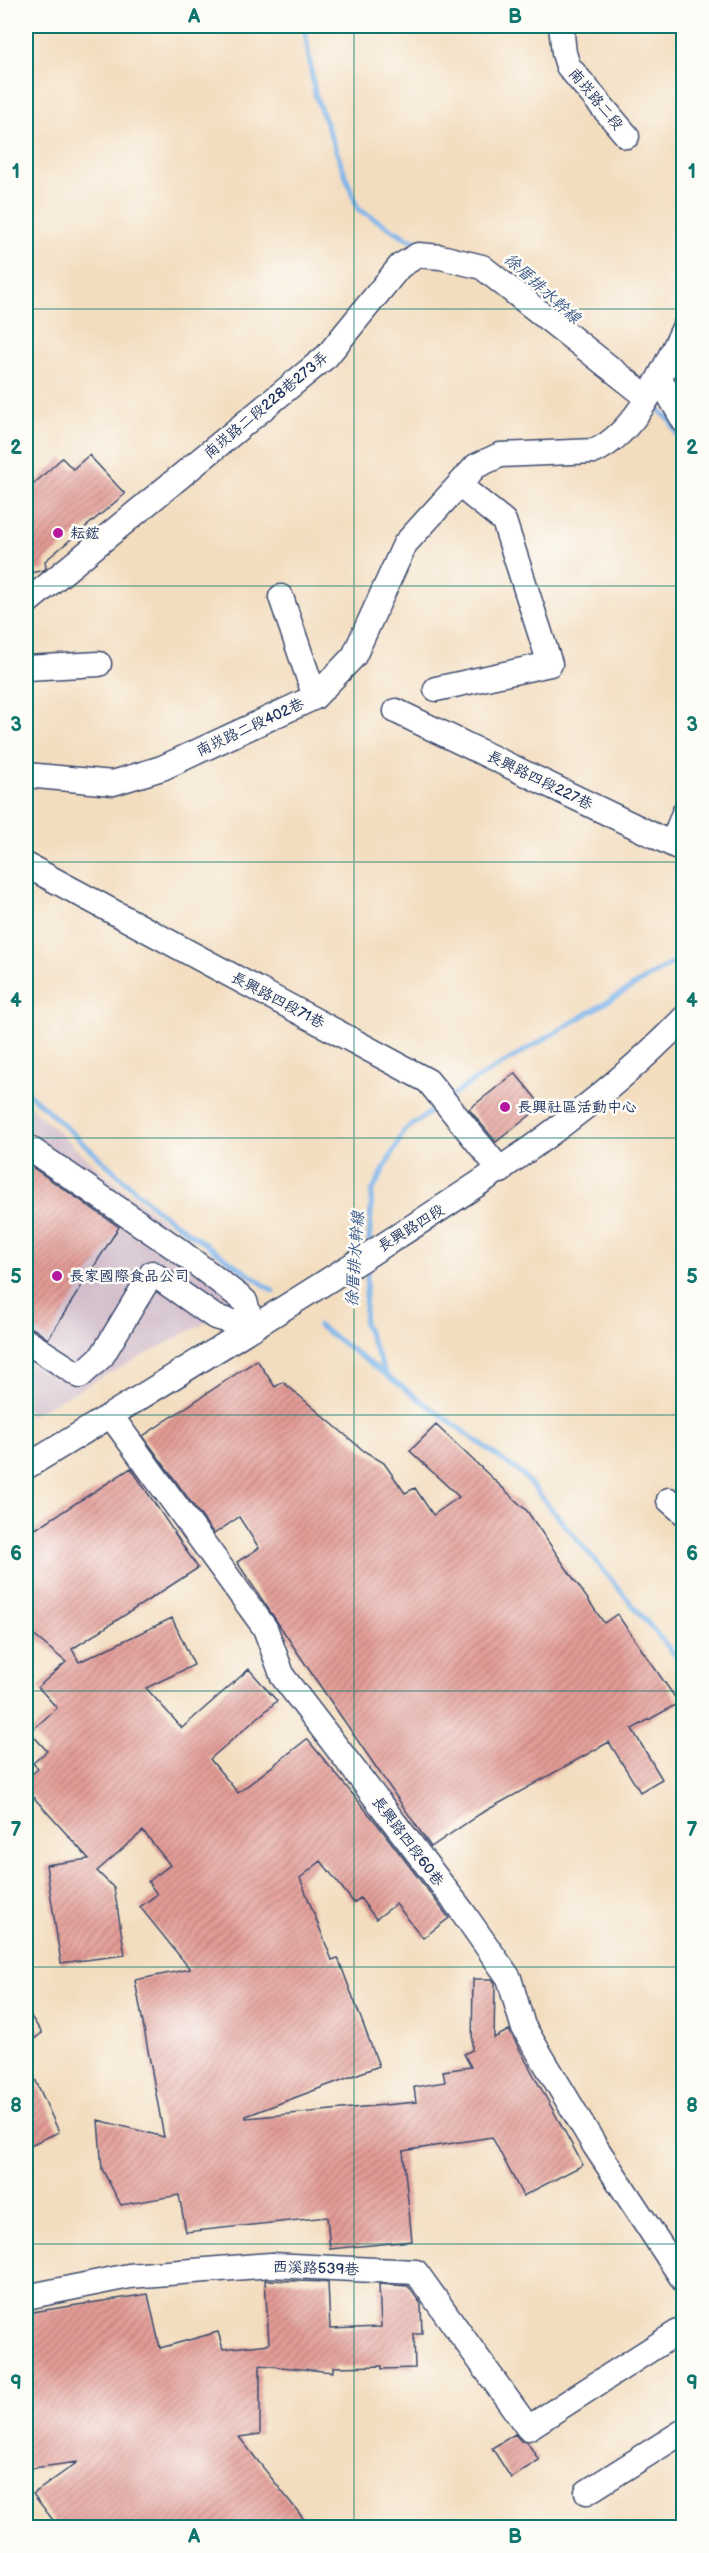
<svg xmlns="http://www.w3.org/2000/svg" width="709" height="2553" viewBox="0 0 709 2553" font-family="'Balsamiq Sans','LXGW WenKai TC',sans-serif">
<defs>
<pattern id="building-hatch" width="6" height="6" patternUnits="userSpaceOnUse" patternTransform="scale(1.5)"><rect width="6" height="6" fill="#e39b95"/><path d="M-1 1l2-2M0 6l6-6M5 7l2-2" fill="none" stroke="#b77f7d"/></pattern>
</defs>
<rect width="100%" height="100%" fill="#fdfcf7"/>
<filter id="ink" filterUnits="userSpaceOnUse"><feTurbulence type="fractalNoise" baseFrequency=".0167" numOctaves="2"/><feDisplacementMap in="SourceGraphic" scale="12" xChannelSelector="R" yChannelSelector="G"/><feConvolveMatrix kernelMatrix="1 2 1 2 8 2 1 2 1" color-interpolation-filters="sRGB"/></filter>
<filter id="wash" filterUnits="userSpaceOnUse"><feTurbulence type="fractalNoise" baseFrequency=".008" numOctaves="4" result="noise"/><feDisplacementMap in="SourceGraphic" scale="24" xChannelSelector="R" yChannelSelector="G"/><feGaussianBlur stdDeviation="1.35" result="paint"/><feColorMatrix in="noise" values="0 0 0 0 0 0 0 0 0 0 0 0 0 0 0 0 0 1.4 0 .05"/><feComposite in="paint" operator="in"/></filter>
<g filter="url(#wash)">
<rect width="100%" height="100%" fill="#f3ddbf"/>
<!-- industrial -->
<path fill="#d1bdcb" d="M26,1103L107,1176L256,1296L27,1417Z"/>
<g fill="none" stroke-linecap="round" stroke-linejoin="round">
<!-- stream -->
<path stroke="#79b2e9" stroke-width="5" d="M304,26L315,94L358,209L407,238L438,246
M651,403L670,420L684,449
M26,1091L158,1211L273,1291
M450,1097L472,1082L684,956
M369,1246L372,1192L404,1131L440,1105
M368,1264L364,1323L386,1375
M319,1326L523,1475L684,1666"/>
</g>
<g id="blocks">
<!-- building -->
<path fill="url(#building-hatch)" d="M89,455L125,494L45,561L46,568L44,570L26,574V491L62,458L73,469Z
M515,1073L542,1106L496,1142L469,1109Z
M26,1163L119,1227L48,1339L34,1329L26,1327Z
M257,1360L275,1387L283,1382L364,1451L384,1463L405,1493L415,1488L433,1515L459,1497L410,1451L436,1425L527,1511L604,1623L617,1614L679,1703L632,1729L662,1779L640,1792L609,1742L480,1814L431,1847L316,1680L237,1562L259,1548L239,1517L214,1534L143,1436Z
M131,1468L198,1568L72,1649L79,1662L172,1618L194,1665L146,1688L182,1728L249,1669L277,1701L210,1759L238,1793L307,1739L378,1825L449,1918L423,1938L396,1904L376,1919L360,1898L354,1903L321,1861L300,1878L332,1960L338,1958L379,2066L246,2116V2118L416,2102L414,2087L445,2082L443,2071L471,2067L464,2054L472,2050L473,1979H492L495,1983L494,2038L509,2030L583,2165L523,2196L492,2137L403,2151L412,2241L330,2249L327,2217L186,2232L179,2195L121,2205L102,2169L98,2120L164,2137L135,1980L190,1969L140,1907L157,1894L148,1882L170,1865L143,1831L97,1871L114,1888L125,1955L61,1963L46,1865L89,1859L26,1789V1779L38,1769L33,1763L47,1751L30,1732L57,1708L38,1687L66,1662L26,1629V1535Z
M26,2009L42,2033L26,2045Z
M26,2059L59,2132L26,2147Z
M265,2280L328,2282L330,2329L381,2327L379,2284L408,2286L421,2304L422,2334H414L415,2368L382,2369V2366L333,2367V2372L260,2365V2434L239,2437L311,2528H59L33,2494L78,2462L26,2469V2313L148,2294L160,2348L218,2332L223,2349L269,2344Z
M515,2434L521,2441L527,2442L539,2460L511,2478L492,2448Z"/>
</g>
</g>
<g filter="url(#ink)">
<use href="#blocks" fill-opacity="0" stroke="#3b496d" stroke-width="1.5"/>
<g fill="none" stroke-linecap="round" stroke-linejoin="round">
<!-- minor casing -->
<g stroke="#3b496d" stroke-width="27">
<path id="minor" d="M561,26L564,53L568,66L627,136
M660,379L684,421
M281,597L315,697
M26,603L327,356L400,266L418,255L441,257L482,267L647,397
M26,668L99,664
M436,689L550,664L504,521L459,485
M396,711L684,850
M26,775L113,783L162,768L315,697L354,656L405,544L476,466L500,455L595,451C638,431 664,369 684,328
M672,844L684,813
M26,865L428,1081L501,1171
M26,1146L177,1249L245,1301L253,1328
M26,1341L80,1376L102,1356L152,1273L215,1317L253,1328
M111,1416L265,1628L283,1677L462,1911L509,1978L523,2026L595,2146L684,2281
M26,1467C140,1398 253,1328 365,1257C478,1185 590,1116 684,1018
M669,1500L684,1513
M26,2297L129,2276L271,2265L416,2272L528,2428L684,2328
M587,2492L684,2431"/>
</g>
<!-- minor -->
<use href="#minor" stroke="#fff" stroke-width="24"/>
</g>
</g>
<!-- grid -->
<path fill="none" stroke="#0f766e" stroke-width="1.5" stroke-opacity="0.55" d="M354,26V2528M26,309H684M26,586H684M26,862H684M26,1138H684M26,1415H684M26,1691H684M26,1967H684M26,2244H684"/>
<!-- markers -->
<g fill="#b5179e" stroke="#fdfcf7" stroke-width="2">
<circle cx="58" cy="533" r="6"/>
<circle cx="505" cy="1107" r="6"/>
<circle cx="57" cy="1276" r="6"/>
</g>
<g text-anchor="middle" stroke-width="5" stroke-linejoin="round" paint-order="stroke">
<!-- street labels -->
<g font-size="15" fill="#1b2f5e" stroke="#fdfcf7">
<text transform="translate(596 99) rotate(50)" y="5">南崁路二段</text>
<text transform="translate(266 405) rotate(-40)" y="5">南崁路二段228巷273弄</text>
<text transform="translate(250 727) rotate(-25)" y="5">南崁路二段402巷</text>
<text transform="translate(540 780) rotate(26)" y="5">長興路四段227巷</text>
<text transform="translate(278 1000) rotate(28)" y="5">長興路四段71巷</text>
<text transform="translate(411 1228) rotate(-32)" y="5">長興路四段</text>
<text transform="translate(408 1841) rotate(53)" y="5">長興路四段60巷</text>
<text transform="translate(316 2268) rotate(2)" y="5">西溪路539巷</text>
</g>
<!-- poi labels -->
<g font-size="15" fill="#1b2f5e" stroke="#fdfcf7" text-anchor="start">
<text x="70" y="538">耘鋐</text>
<text x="517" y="1112">長興社區活動中心</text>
<text x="69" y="1281">長家國際食品公司</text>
</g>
<!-- water labels -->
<g font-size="16" font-style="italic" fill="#375688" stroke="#fdfcf7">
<text transform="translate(543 288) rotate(42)" y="6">徐厝排水幹線</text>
<text transform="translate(354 1259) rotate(-86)" y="6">徐厝排水幹線</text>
</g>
</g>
<!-- margin -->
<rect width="709" height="2553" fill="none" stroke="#fdfcf7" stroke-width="66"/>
<rect x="33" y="33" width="643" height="2487" fill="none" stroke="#0f766e" stroke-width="2"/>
<g font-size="20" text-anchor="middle" font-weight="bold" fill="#0f766e">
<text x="194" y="23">A</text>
<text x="515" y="23">B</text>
<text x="16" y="178">1</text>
<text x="692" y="178">1</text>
<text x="16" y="454">2</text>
<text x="692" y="454">2</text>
<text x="16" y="731">3</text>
<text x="692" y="731">3</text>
<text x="16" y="1007">4</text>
<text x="692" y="1007">4</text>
<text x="16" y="1283">5</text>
<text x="692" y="1283">5</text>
<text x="16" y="1560">6</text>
<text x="692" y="1560">6</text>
<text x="16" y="1836">7</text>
<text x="692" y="1836">7</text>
<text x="16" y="2112">8</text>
<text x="692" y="2112">8</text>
<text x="16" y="2389">9</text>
<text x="692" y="2389">9</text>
<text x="194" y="2543">A</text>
<text x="515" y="2543">B</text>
</g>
</svg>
